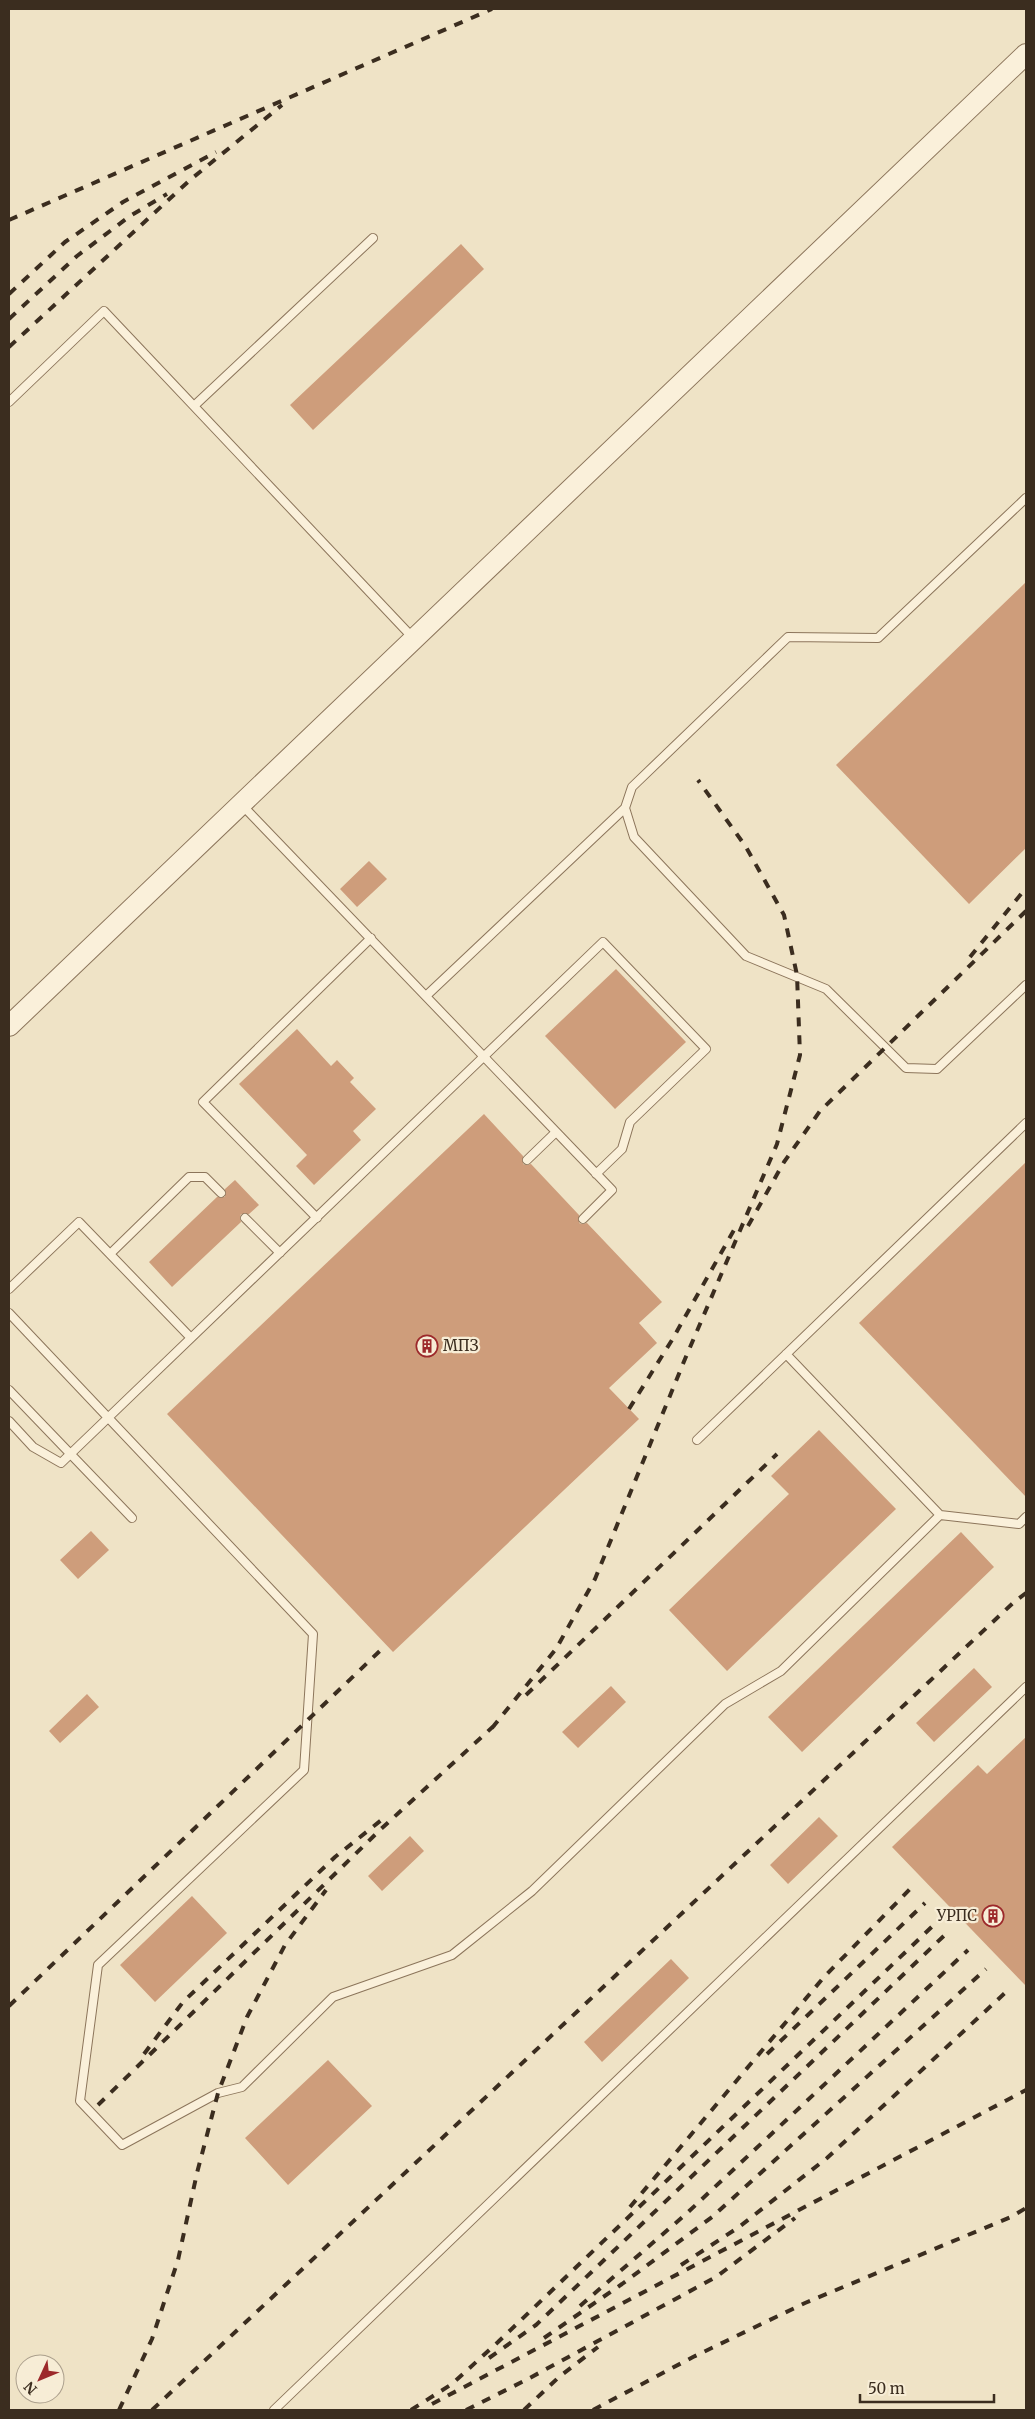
<svg xmlns="http://www.w3.org/2000/svg" width="1035" height="2419" viewBox="0 0 1035 2419" font-family="Merriweather,serif">
<rect width="100%" height="100%" fill="#efe3c6"/>
<!-- building -->
<path fill="#ce9d7b" d="M461,244L484,269L313,430L290,405Z
M1026,582V848L969,904L836,765Z
M369,861L387,879L357,907L340,889Z
M616,969L686,1042L615,1109L545,1036Z
M297,1029L331,1066L337,1060L354,1078L350,1082L376,1109L353,1131L361,1140L314,1185L296,1166L307,1155L239,1084Z
M484,1114L523,1156V1164L526,1165L531,1164L579,1215V1223L582,1224L587,1223L662,1302L639,1323L657,1343L609,1388L639,1419L393,1652L167,1414Z
M1026,1162V1497L859,1323Z
M235,1180L259,1205L249,1214H241L240,1217L241,1222L172,1287L149,1262L217,1197H225V1189Z
M819,1430L896,1509L727,1671L669,1610L789,1494L771,1476Z
M91,1531L109,1550L78,1579L60,1560Z
M961,1532L994,1567L802,1752L768,1717Z
M974,1668L992,1687L934,1742L916,1723Z
M611,1686L626,1702L578,1748L562,1732Z
M87,1694L99,1707L60,1743L49,1731Z
M1026,1737V1986L892,1847L978,1765L987,1774Z
M819,1817L838,1836L788,1884L770,1865Z
M410,1836L424,1851L382,1891L368,1876Z
M192,1896L227,1933L155,2002L120,1965Z
M671,1959L689,1978L602,2062L584,2042Z
M328,2060L372,2106L288,2185L245,2138Z"/>
<g fill="none" stroke-linecap="round" stroke-linejoin="round">
<!-- service casing -->
<g stroke="#8c755b" stroke-width="10">
<path id="service" d="M9,402L104,311L414,639
M194,406L373,238
M242,805L612,1190L583,1219
M625,808L634,837L746,956L826,989L906,1068L937,1069L1026,985
M426,996L625,808L632,787L788,637L878,638L1026,498
M527,1160L556,1132
M245,1218L280,1253
M317,1218L203,1102L371,938
M110,1254L189,1177H205L221,1193
M9,1289L79,1222L191,1338
M9,1313L313,1634L304,1770L98,1965L80,2101L122,2145L218,2093L242,2087L333,1997L452,1955L532,1891L725,1704L781,1671L940,1515
M786,1354L940,1515L1019,1524L1026,1517
M9,1390L132,1518
M9,1421L33,1447L61,1463L603,942L706,1049L630,1122L622,1149L596,1174
M697,1440L1026,1123
M274,2410L1026,1687"/>
</g>
<!-- tertiary casing -->
<g stroke="#8c755b" stroke-width="22">
<path id="tertiary" d="M9,1026L1026,54"/>
</g>
<!-- service -->
<use href="#service" stroke="#faf0da" stroke-width="8"/>
<!-- tertiary -->
<use href="#tertiary" stroke="#faf0da" stroke-width="20"/>
<!-- rail -->
<path stroke="#3b2d1f" stroke-width="4" stroke-dasharray="9 9" stroke-linecap="butt" d="M9,220L492,9
M9,294L65,242L123,202L216,152
M9,319L77,256L130,216L167,194
M9,347L190,180L282,105
M970,957L1026,888
M748,1226L784,1162L820,1111L1026,911
M629,1409L672,1340L734,1230
M526,1695L777,1454
M492,1728L556,1649L595,1579L685,1359L777,1144L800,1055L797,975L784,915L746,847L698,780
M9,2006L386,1645
M144,2054L183,2002L335,1857L384,1818
M767,2054L925,1903
M98,2105L381,1829L497,1723
M630,2207L824,1977L911,1888
M681,2265L739,2227L827,2158L1006,1992
M580,2306L686,2214L968,1950
M544,2338L622,2284L712,2217L986,1969
M489,2358L536,2325L950,1930
M432,2404L1026,2090
M119,2410L152,2339L178,2260L197,2173L218,2093L247,2017L285,1945L326,1890
M152,2410L1013,1603L1026,1593
M411,2410L452,2384L498,2342L940,1919
M466,2410L526,2380L716,2277L795,2218
M524,2410L559,2377L598,2347
M593,2410L693,2357L805,2303L1011,2217L1026,2208"/>
</g>
<!-- icons -->
<defs>
<g id="building-ring" transform="scale(1.125)"><circle r="9.5" fill="#f7edd6" stroke="#9c292b" stroke-width="1.5"/><path d="M-4-6H4V6H1V3H-1V6H-4ZM-2.5-4.3h1.7v1.8h-1.7ZM.8-4.3h1.7v1.8H.8ZM-2.5-1h1.7V.8h-1.7ZM.8-1h1.7V.8H.8Z" fill="#9c292b"/></g>
</defs>
<g fill-rule="evenodd">
<use href="#building-ring" x="427" y="1346"/>
<use href="#building-ring" x="993" y="1916"/>
</g>
<g text-anchor="middle" stroke-width="4.5" stroke-linejoin="round" paint-order="stroke">
<!-- poi labels -->
<g font-size="15" fill="#3b2d1f" stroke="#f7edd6" text-anchor="start">
<text x="443" y="1351">МПЗ</text>
<text x="977" y="1921" text-anchor="end">УРПС</text>
</g>
</g>
<!-- border -->
<rect width="1035" height="2419" fill="none" stroke="#3b2d1f" stroke-width="20"/>
<!-- north arrow -->
<g transform="translate(40 2379) rotate(226)"><circle r="24" fill="#f7edd6" stroke="#aca08d"/>
<path d="M0-4L9 19L0 12L-9 19Z" fill="#9c292b"/>
<text y="-8" font-size="14" font-weight="bold" text-anchor="middle" fill="#3b2d1f">N</text>
</g>
<!-- scale -->
<path d="M860 2394v8h134v-8" fill="none" stroke="#3b2d1f" stroke-width="2.5"/>
<text x="868" y="2394" font-size="15" fill="#3b2d1f" stroke="#f7edd6" stroke-width="4" paint-order="stroke">50 m</text>
</svg>
